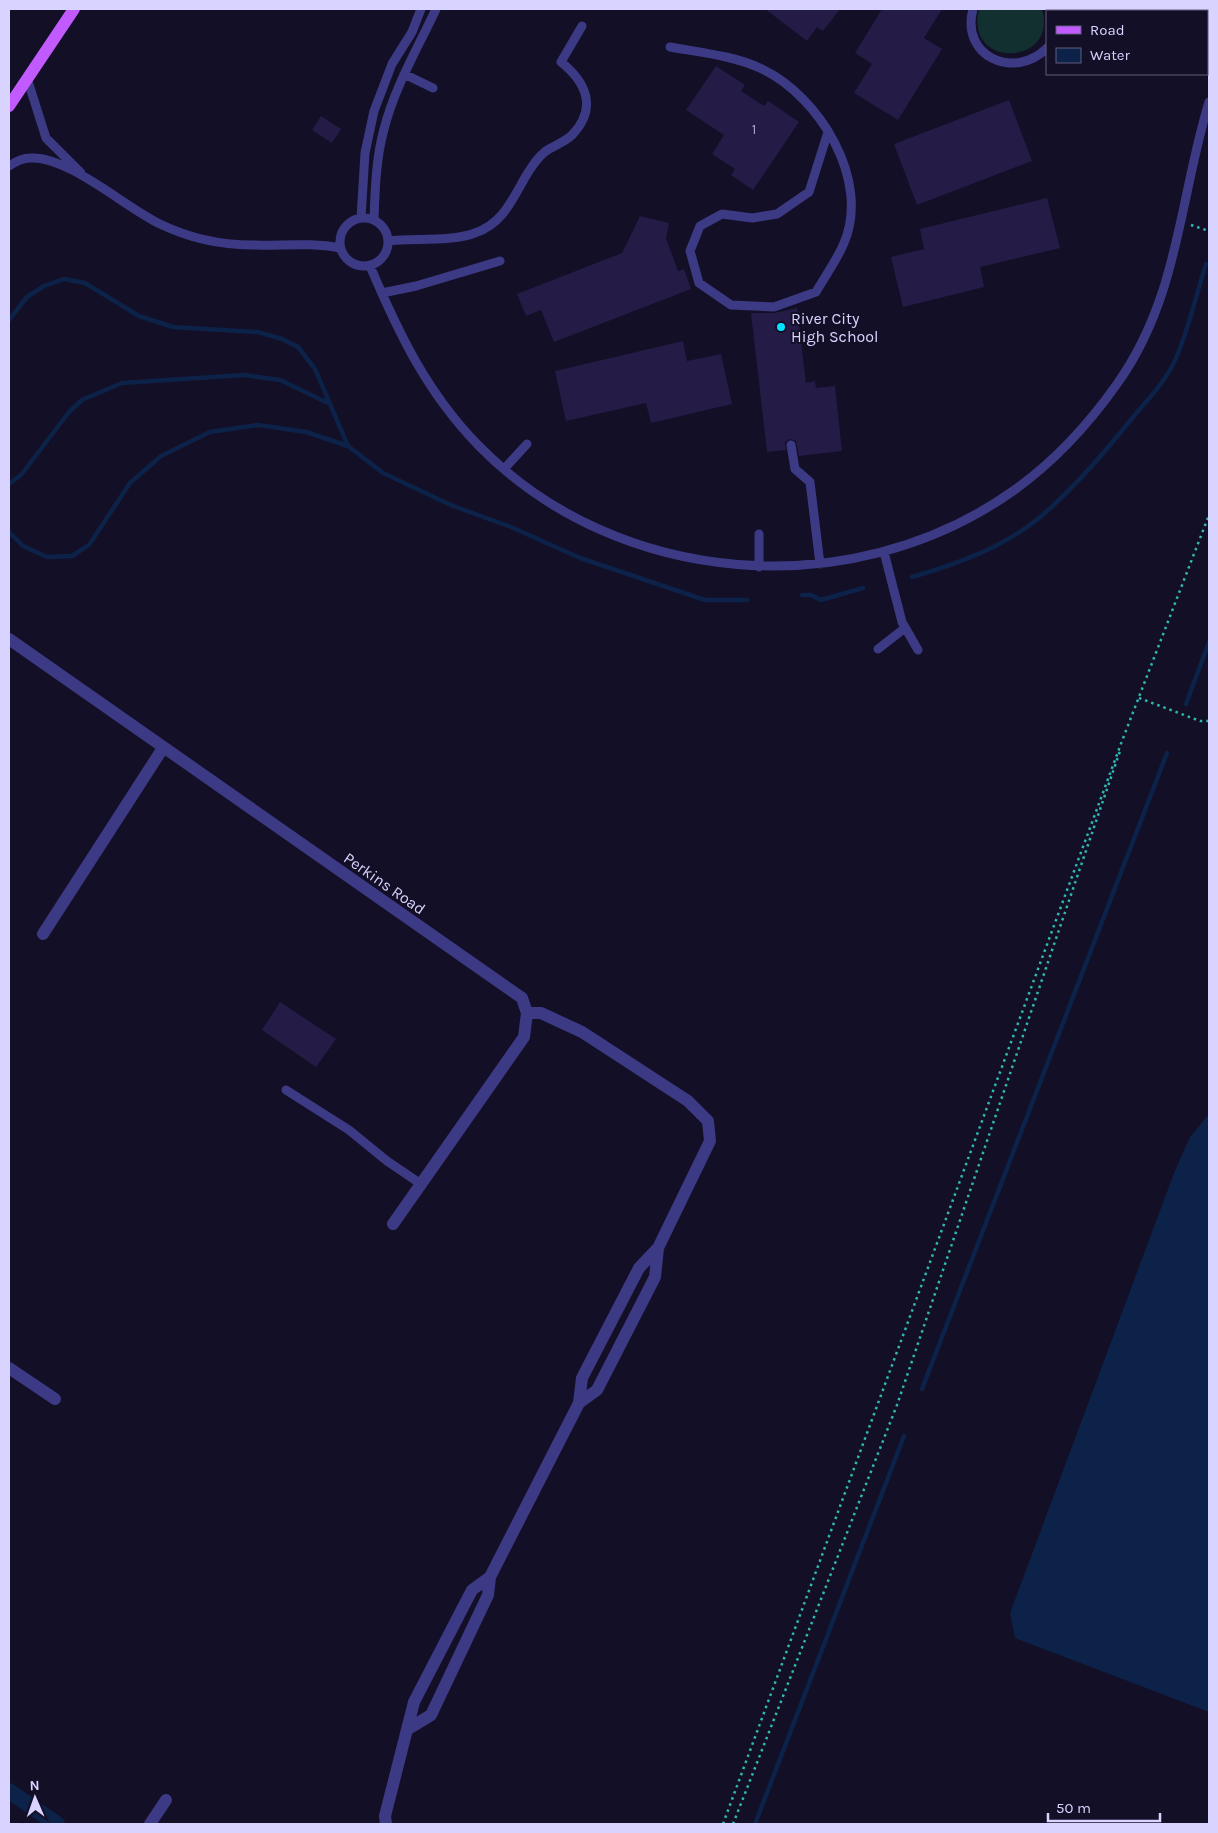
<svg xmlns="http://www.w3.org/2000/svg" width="1218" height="1833" viewBox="0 0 1218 1833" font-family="Karla,sans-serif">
<rect width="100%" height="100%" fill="#130f26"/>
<!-- green -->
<path fill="#12302f" d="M979,9H1042C1059,66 964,70 979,9Z"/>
<!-- water -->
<path fill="#0c2248" d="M1209,1114V1712L1015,1638L1010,1613L1174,1173L1190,1137Z"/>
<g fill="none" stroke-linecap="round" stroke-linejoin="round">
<!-- stream -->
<path stroke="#0c2248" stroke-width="4.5" d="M9,320L27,297L44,286L64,279L85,283L139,316L173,327L258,332L282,339L298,347L315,369L348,446
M9,484L21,475L69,412L82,400L122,383L244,375L280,380L328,403
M9,532L23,546L47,557L72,556L89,545L130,483L161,456L210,432L258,425L306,432L348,446L383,473L453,506L511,527L580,558L705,600H747
M912,577C957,564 1002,548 1039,518C1069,493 1104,453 1129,422C1145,402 1166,382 1176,358C1189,328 1196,295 1206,264
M802,595H811L821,600L863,588
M1186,704L1209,642
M922,1389L1167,753
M755,1824L904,1436"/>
<!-- canal -->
<path stroke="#0c2248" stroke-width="16" d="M9,1791L57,1824"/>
</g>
<!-- building -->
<path fill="#241b47" d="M765,9H840L823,31L817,27L807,41Z
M882,9H942L924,38L942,49L898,120L854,93L872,64L855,53Z
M716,66L745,85L741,91L764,106L768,101L799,122L753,190L731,175L735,169L712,154L724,135L686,110Z
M1009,100L1032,161L917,205L894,144Z
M321,116L341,129L332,143L312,130Z
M1047,198L1060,248L980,267L984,287L903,307L891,257L924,249L920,229Z
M640,216L669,223L666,238L678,271L684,269L691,289L554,342L541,310L526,316L517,294L622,253Z
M797,308L806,383L815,381L816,388L835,386L842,451L799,456L796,441L790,439L785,442L786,450L767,452L751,313H774Z
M683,341L687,361L721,354L732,404L651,423L646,403L566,421L555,371Z
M280,1002L336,1039L316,1067L262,1030Z"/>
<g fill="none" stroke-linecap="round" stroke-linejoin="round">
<!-- path -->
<path stroke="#2fb8b0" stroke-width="2.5" stroke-dasharray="2.5 4" stroke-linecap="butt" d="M1191,225L1209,231
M1139,698L1200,721H1209
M723,1824L1122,741L1209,515
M733,1824L897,1405L1120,751"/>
<!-- service -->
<path stroke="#3d3a85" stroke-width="9" d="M973,9C960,56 1014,81 1047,48
M1054,9L1055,11
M1095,9L1103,11
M670,47C698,52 736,56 762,69C819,96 871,180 844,243C837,260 825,276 816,292L774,307L731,305L699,283L690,251L700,226L722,214L752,218L777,214L809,192L828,132
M1207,50L1209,51
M404,74L433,88
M27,78L46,138L81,173
M9,166C15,162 22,158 30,158C67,155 126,208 160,224C189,238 221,245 252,245C282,246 310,242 340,248
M340 242a24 24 0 1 1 48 0a24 24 0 1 1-48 0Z
M361,218L365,153L374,111L392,64L412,32L421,9
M374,220C375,190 376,158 384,129C395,86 418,48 436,9
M388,241C415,238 451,242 475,233C507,222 514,193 531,168C535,162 542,153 549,149C556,145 566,141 572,135C598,108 586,82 561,62L582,26
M370,266C399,334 427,393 479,446C618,588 852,605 1013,491C1054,462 1088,425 1117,384C1179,297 1179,200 1209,102
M382,293L416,286L500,261
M791,445L795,469L810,482L820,564
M504,469L527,444
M759,534V567
M884,552L902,622L918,650
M878,649L905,628
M286,1090L349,1130L387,1161L421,1184"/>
<!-- minor -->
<path stroke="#3d3a85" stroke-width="12" d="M9,639L522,998L527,1013L524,1037L393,1224
M43,934L163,748
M9,1368L55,1399
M579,1403L597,1390L655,1277L658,1248
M408,1729L431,1715L488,1595L490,1577L579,1403L582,1378L639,1268L658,1248L710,1141L708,1121L688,1101L582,1032L541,1013H527
M150,1824L166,1800
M386,1824L385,1816L414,1702L472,1590L490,1577"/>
<!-- primary -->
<path stroke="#c25bff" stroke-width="12" d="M9,106L74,9"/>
</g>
<!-- markers -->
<circle fill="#00e5ff" stroke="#130f26" stroke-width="2" cx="781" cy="327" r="5"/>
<g text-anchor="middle" stroke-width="4" stroke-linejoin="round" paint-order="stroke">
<!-- number labels -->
<g font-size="14" fill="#aca6d1">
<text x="754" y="134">1</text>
</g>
<!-- poi labels -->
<g font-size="16" fill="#d9d4ff" stroke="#130f26" text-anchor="start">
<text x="791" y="324">River City<tspan x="791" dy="18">High School</tspan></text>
</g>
<!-- street labels -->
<g font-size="16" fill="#d9d4ff" stroke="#130f26">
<text transform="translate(385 883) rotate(35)" y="6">Perkins Road</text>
</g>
</g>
<!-- border -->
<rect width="1218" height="1833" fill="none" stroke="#d9d4ff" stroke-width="20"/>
<!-- legend -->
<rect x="1046" y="10" width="162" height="65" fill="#130f26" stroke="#625e7d"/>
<rect x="1056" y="26" width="25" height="8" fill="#c25bff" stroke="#625e7d"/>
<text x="1090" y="35" font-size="15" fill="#d9d4ff">Road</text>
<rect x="1056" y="48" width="25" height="15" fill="#0c2248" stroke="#625e7d"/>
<text x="1090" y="60" font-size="15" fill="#d9d4ff">Water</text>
<!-- north arrow -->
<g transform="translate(35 1798) rotate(358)" stroke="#130f26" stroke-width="4" paint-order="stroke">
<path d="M0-4L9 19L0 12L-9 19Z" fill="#d9d4ff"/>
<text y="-8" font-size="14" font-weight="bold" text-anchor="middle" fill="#d9d4ff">N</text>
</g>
<!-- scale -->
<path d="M1048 1813v8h112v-8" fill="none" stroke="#d9d4ff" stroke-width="2.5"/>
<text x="1056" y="1813" font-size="15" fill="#d9d4ff" stroke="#130f26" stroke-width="4" paint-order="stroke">50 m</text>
</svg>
